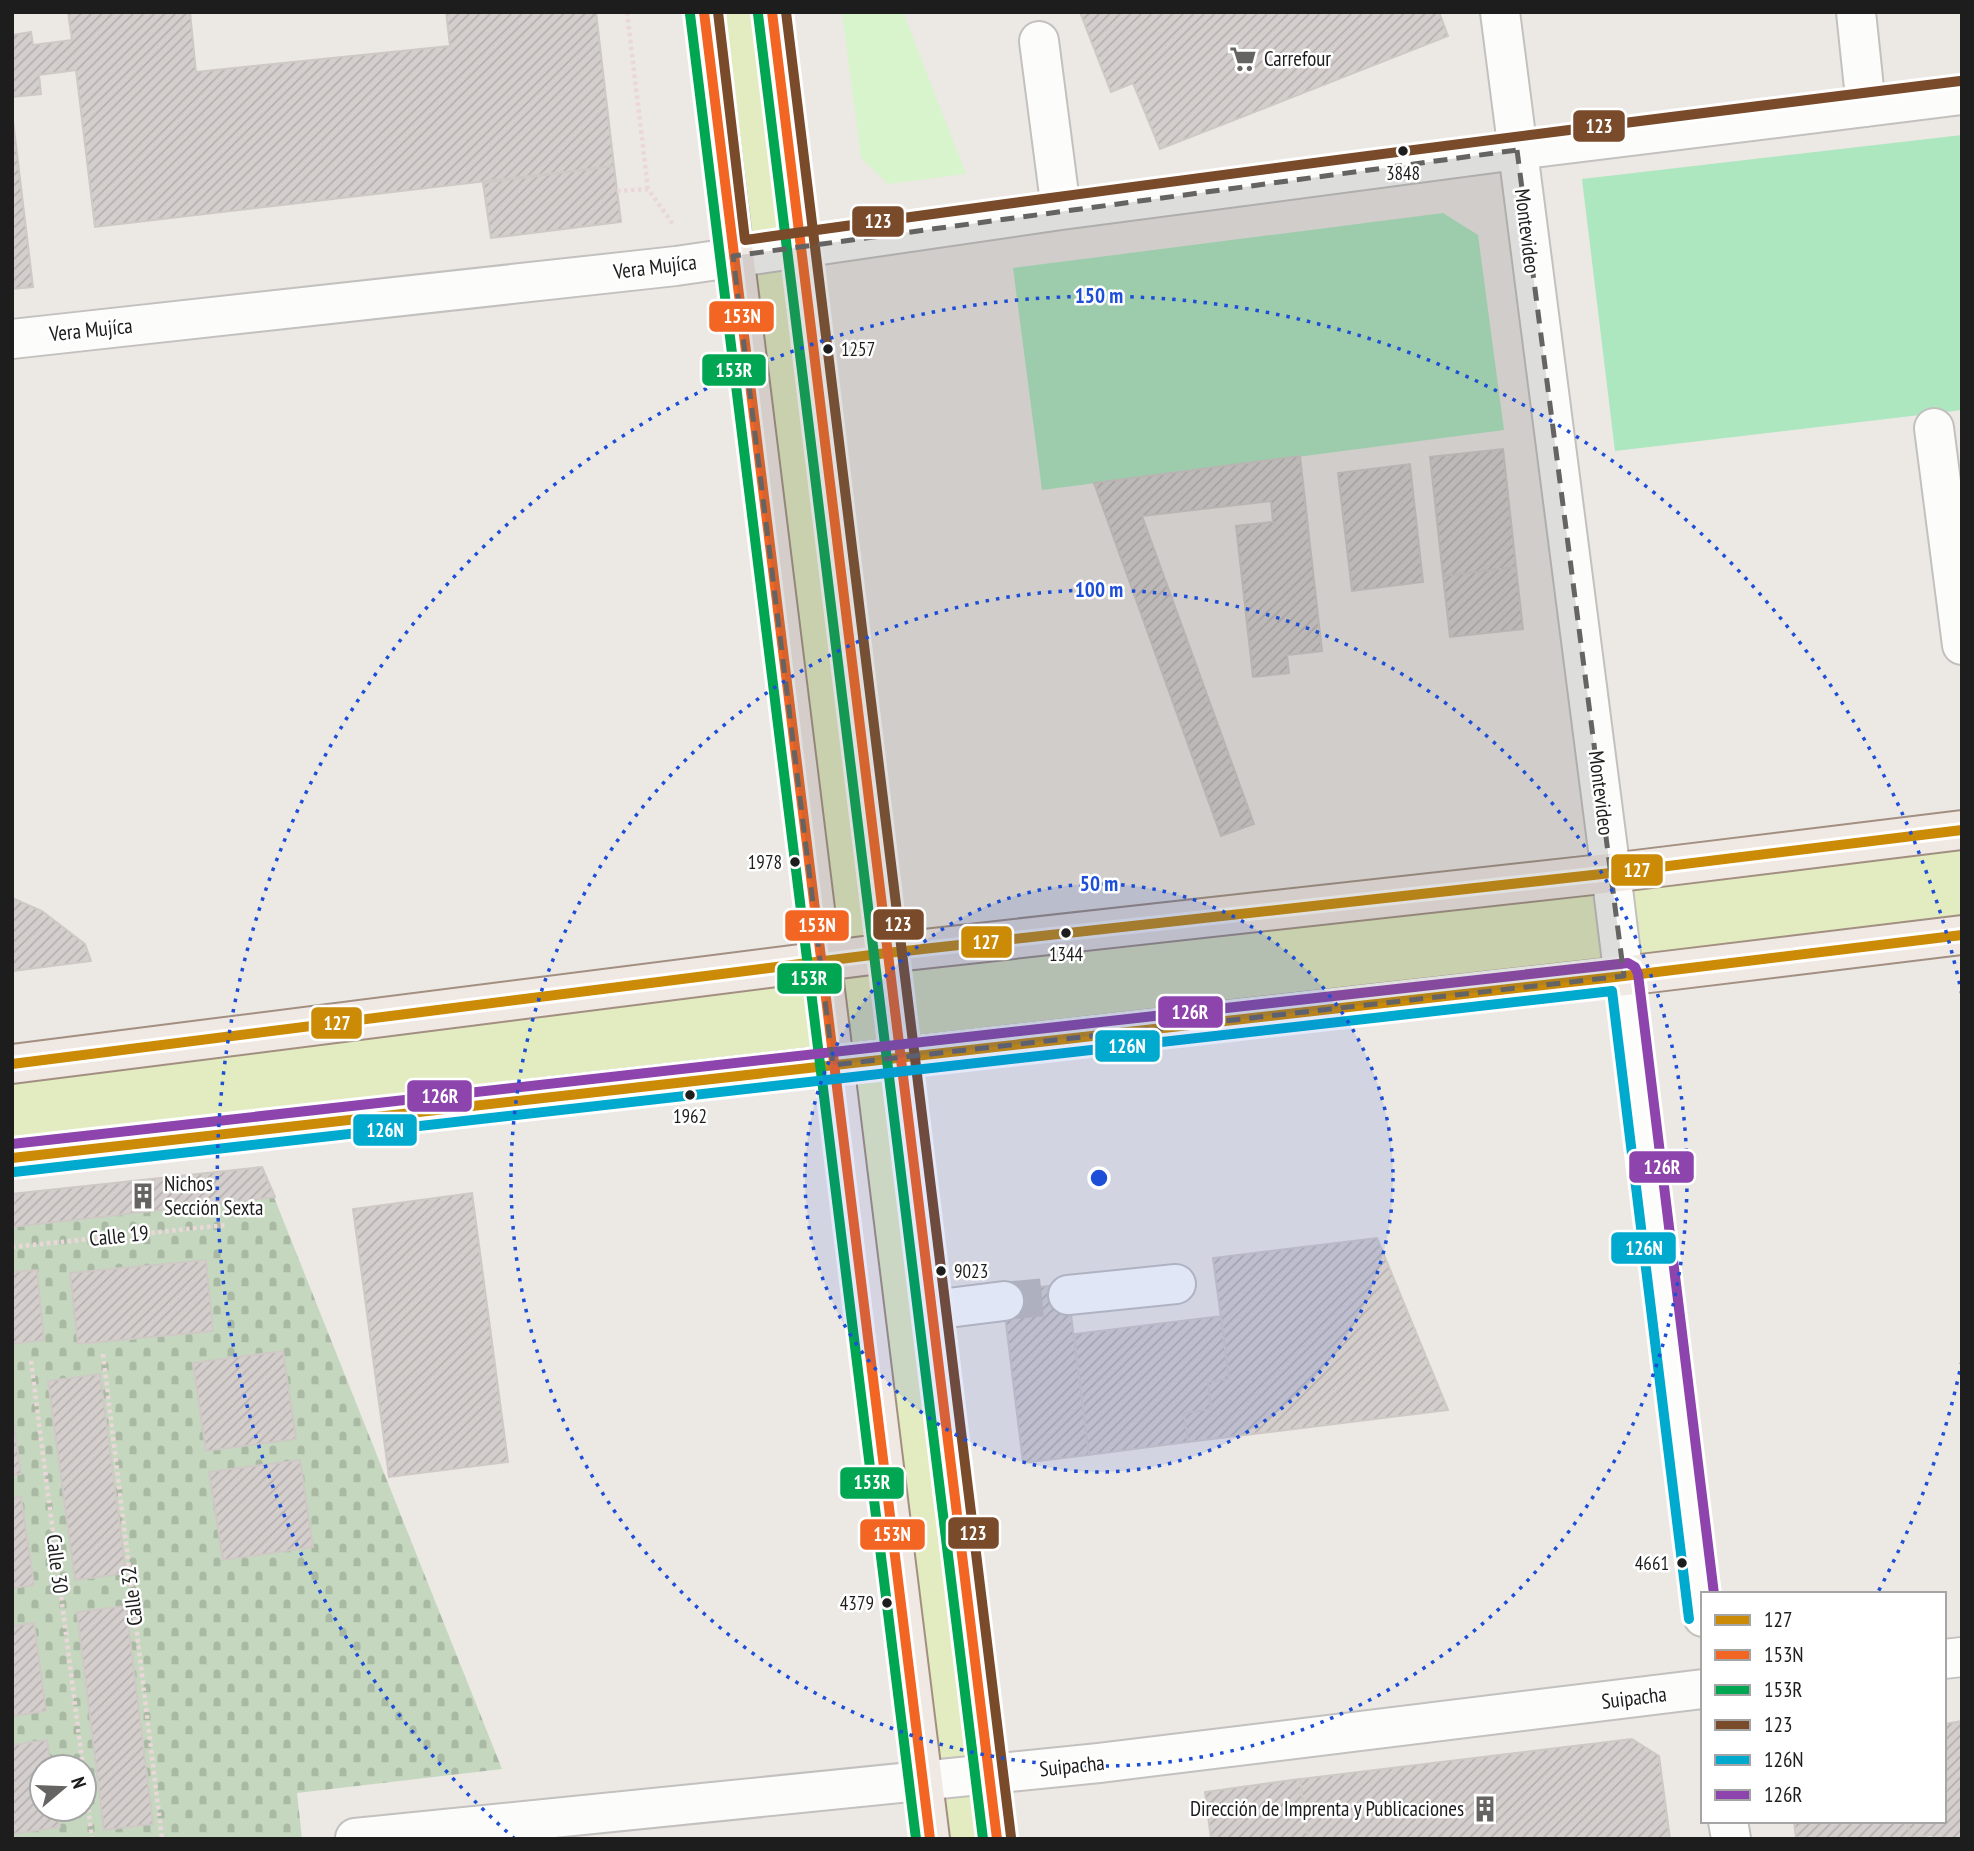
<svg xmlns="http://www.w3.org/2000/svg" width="1974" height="1851" viewBox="0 0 1974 1851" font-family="'PT Sans Narrow',sans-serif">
<defs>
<pattern id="cemetery-stones" width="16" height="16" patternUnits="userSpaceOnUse" patternTransform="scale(1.75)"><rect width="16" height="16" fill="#c5d8bf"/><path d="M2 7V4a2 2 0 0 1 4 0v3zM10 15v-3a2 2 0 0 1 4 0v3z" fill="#a9b9a4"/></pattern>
<pattern id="building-hatch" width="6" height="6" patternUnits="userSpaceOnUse" patternTransform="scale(1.75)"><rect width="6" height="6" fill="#d4cfcd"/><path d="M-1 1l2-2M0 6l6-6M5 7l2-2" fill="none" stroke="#b6b1b0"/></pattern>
</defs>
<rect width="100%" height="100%" fill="#ece8e4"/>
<!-- grass -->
<path fill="#e3ebc0" d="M704,12H772L888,953L1962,830V935L901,1056L997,1839H930L833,1065L12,1158V1064L820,962Z"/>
<!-- cemetery -->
<path fill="url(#cemetery-stones)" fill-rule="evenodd" d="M262,1167L502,1769L297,1793L302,1839H12V1194ZM42,1767H84V1809H42Z"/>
<!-- park -->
<path fill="#d7f4cc" d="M842,12H903L966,174L888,184L861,158Z"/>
<!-- pitch -->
<path fill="#ace7bf" d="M1962,135V410L1615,451L1582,179Z
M1443,213L1478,235L1504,430L1042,490L1013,268Z"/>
<!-- building -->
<path fill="url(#building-hatch)" stroke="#cfc9c6" stroke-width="2" d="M68,12H190L196,72L450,46L446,12H596L614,166L95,227L76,70L39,75L41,94L12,97V35L31,32L33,45L72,40Z
M1080,12H1439L1448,36L1160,149L1133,83L1111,92Z
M12,112L33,287L12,289Z
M614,166L621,222L491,238L483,183Z
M1503,449L1516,567L1443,576L1430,457Z
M1300,456L1322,651L1287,655L1289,673L1253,677L1236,526L1273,522L1271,501L1142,516L1254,824L1221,836L1094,483Z
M1410,464L1423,582L1352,591L1338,473Z
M1516,567L1523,629L1450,637L1443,576Z
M12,898L42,911L85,944L91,961L12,971Z
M262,1167L275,1197L12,1227V1194Z
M472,1193L508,1462L389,1477L353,1209Z
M1377,1238L1448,1410L1188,1442L1184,1413L1211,1409L1208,1382L1229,1379L1213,1258Z
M206,1260L213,1331L78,1344L70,1273Z
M37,1270L44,1340L12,1344V1272Z
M1067,1284L1089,1455L1023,1463L1002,1291Z
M1221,1316L1229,1379L1208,1382L1211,1409L1184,1413L1188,1442L1089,1455L1074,1334Z
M283,1351L296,1439L206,1451L193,1363Z
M100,1374L126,1573L75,1580L48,1381Z
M12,1412L21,1474L12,1475Z
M300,1460L313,1547L223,1560L209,1472Z
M21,1497L34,1585L12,1588V1498Z
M126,1606L153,1824L104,1830L77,1612Z
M34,1623L46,1711L12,1716V1626Z
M1962,1721V1839H1933L1932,1835L1910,1838L1908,1821H1944V1724Z
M1632,1739L1659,1756L1670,1839H1308L1300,1779Z
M47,1740L51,1767H42V1809H57L60,1827L12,1834V1745Z
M1300,1779L1308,1839H1211L1205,1792Z
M1794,1821H1908L1910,1839H1796Z"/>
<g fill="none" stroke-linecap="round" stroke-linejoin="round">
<!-- minor-tunnel -->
<path stroke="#c3bfbc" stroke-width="38" stroke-dasharray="38 19" stroke-linecap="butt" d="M1004,1301L1068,1295"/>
<!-- minor casing -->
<g stroke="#c3c1bf" stroke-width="42">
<path id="minor" d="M1500,12L1611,873L1703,1617
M1856,12L1866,107
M1039,41L1061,210
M12,339L676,266L1061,210L1517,150L1962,95
M1934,428L1962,645
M1068,1295L1176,1284
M932,1310L1004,1301
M1944,1659L1962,1657
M1728,1821L1731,1839
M355,1838L1099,1763L1703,1689"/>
</g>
<!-- major casing -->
<g stroke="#a28f81" stroke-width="42">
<path id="major" d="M704,12L930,1839
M772,12L997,1839
M12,1064L887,953L1611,873L1962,830
M12,1158L1624,976L1962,935"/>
</g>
<!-- path -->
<path stroke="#ebd7da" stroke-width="4.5" stroke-dasharray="3.5 3.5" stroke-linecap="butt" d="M627,12L648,189
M617,191L648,189L673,224
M12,1247L226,1225
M103,1354L162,1839
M31,1361L83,1767
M84,1774L92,1839"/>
<!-- minor -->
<use href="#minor" stroke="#fcfcfb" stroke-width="38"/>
<!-- major -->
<use href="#major" stroke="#f0e8e3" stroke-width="38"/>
<!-- bus-1 casing -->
<g stroke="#fff" stroke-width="16">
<path id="bus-1" d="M12,1064L887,953L1611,873L1962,830
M12,1158L1624,976L1962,935"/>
</g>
<!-- bus-2 casing -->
<g stroke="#fff" stroke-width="16">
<path id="bus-2" d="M704,12L930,1839
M772,12L997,1839"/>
</g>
<!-- bus-3 casing -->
<g stroke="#fff" stroke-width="16">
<path id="bus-3" d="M690,14L916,1839
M758,14L983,1839"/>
</g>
<!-- bus-4 casing -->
<g stroke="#fff" stroke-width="16">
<path id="bus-4" d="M718,12L745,240C1150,183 1555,131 1960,81
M786,12L1011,1837"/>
</g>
<!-- bus-5 casing -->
<g stroke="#fff" stroke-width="16">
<path id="bus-5" d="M14,1172L1612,991L1689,1619"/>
</g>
<!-- bus-6 casing -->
<g stroke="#fff" stroke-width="16">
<path id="bus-6" d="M12,1144L1628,963L1635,967L1638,974L1714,1594"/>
</g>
<!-- bus-1 -->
<use href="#bus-1" stroke="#cb8b06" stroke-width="10"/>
<!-- bus-2 -->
<use href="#bus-2" stroke="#f26522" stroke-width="10"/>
<!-- bus-3 -->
<use href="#bus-3" stroke="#00a651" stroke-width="10"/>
<!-- bus-4 -->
<use href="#bus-4" stroke="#7a4b2a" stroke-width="10"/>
<!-- bus-5 -->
<use href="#bus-5" stroke="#00a9ce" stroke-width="10"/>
<!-- bus-6 -->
<use href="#bus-6" stroke="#8e44ad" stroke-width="10"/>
</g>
<!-- marked area -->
<path fill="#656463" fill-opacity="0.2" stroke="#656463" stroke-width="5" stroke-dasharray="14 9" stroke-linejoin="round" d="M1517,150L1624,976L833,1065L733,256Z"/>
<!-- distance rings -->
<circle cx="1099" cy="1178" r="294" fill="#1d4ed8" fill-opacity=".12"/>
<g fill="none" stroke="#1d4ed8" stroke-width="3.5" stroke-dasharray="3.5 7">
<circle cx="1099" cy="1178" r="294"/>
<circle cx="1099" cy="1178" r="588"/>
<path d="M1962 1361A882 882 0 0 1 1878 1592M515 1839A882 882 0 1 1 1962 995"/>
</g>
<!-- icons -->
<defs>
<g id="supermarket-bare" transform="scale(2.1)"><path d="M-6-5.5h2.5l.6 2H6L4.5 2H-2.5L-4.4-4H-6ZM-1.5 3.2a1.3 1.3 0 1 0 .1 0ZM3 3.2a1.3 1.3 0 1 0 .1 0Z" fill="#656463" stroke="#fff" stroke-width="2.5" paint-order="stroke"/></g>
<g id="building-bare" transform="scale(2.1)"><path d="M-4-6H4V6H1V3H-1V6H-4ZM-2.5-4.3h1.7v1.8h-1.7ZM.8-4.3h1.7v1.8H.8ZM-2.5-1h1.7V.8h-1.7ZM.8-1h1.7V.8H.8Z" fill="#656463" stroke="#fff" stroke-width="2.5" paint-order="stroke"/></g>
</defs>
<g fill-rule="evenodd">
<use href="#supermarket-bare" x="1243" y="59"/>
<use href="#building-bare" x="143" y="1196"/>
<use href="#building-bare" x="1485" y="1809"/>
</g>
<!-- markers -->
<g fill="#1d1d1d" stroke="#fff" stroke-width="2.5">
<circle cx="1403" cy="151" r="6"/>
<circle cx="828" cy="349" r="6"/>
<circle cx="795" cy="862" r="6"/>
<circle cx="1066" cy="933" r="6"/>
<circle cx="690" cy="1095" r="6"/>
<circle cx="941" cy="1271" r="6"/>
<circle cx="1682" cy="1563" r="6"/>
<circle cx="887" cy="1603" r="6"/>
</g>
<g text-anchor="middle" stroke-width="5" stroke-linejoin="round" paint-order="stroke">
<!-- bus labels -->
<g font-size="19" fill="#1d1d1d" stroke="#fff">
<text x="1403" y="180">3848</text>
<text x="841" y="356" text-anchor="start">1257</text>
<text x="782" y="869" text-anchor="end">1978</text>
<text x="1066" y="961">1344</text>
<text x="690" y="1123">1962</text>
<text x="954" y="1278" text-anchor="start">9023</text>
<text x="1669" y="1570" text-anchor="end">4661</text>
<text x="874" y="1610" text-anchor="end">4379</text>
</g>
<!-- poi labels -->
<g font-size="21" fill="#1d1d1d" stroke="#fff" text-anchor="start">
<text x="1264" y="66">Carrefour</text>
<text x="164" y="1191">Nichos<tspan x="164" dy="24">Sección Sexta</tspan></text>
<text x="1464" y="1816" text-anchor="end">Dirección de Imprenta y Publicaciones</text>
</g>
<!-- street labels -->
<g font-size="21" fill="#1d1d1d" stroke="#fff">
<text transform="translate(1527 231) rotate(83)" y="7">Montevideo</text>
<text transform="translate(655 267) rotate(-7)" y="7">Vera Mujíca</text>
<text transform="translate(91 330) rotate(-6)" y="7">Vera Mujíca</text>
<text transform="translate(1601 793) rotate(83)" y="7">Montevideo</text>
<text transform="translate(119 1236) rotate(-6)" y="7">Calle 19</text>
<text transform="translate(57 1564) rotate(83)" y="7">Calle 30</text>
<text transform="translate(132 1596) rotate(-97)" y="7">Calle 32</text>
<text transform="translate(1634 1698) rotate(-7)" y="7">Suipacha</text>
<text transform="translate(1072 1766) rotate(-6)" y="7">Suipacha</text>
</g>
</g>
<circle cx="1099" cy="1178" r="10" fill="#1d4ed8" stroke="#fff" stroke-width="3.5"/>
<g font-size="21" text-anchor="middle" font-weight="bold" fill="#1d4ed8" stroke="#fff" stroke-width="5" stroke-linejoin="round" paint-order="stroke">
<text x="1099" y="303">150 m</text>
<text x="1099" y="597">100 m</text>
<text x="1099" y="891">50 m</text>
</g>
<g stroke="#fff" stroke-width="2.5">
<rect x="1572" y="109" width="54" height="34" rx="7" fill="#7a4b2a"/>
<rect x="851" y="205" width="54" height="33" rx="7" fill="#7a4b2a"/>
<rect x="708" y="300" width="67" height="33" rx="7" fill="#f26522"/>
<rect x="701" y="353" width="66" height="34" rx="7" fill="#00a651"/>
<rect x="1610" y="853" width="54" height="34" rx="7" fill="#cb8b06"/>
<rect x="872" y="908" width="53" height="33" rx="7" fill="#7a4b2a"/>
<rect x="784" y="909" width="66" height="33" rx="7" fill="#f26522"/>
<rect x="960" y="925" width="53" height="34" rx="7" fill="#cb8b06"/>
<rect x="776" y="962" width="67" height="33" rx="7" fill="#00a651"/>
<rect x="1157" y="995" width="67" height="34" rx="7" fill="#8e44ad"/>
<rect x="310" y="1006" width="53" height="34" rx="7" fill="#cb8b06"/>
<rect x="1094" y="1029" width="67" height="34" rx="7" fill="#00a9ce"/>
<rect x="406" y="1079" width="67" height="34" rx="7" fill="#8e44ad"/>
<rect x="352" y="1113" width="66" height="34" rx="7" fill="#00a9ce"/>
<rect x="1628" y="1150" width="67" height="34" rx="7" fill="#8e44ad"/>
<rect x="1610" y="1231" width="67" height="34" rx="7" fill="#00a9ce"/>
<rect x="839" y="1466" width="66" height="34" rx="7" fill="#00a651"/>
<rect x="947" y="1516" width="53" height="34" rx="7" fill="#7a4b2a"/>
<rect x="859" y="1518" width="67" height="33" rx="7" fill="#f26522"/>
</g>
<g font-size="19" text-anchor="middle" font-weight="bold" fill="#fff">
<text x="1599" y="133">123</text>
<text x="878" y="228">123</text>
<text x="742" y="323">153N</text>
<text x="734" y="377">153R</text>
<text x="1637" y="877">127</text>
<text x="898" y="931">123</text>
<text x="817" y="932">153N</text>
<text x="986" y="949">127</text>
<text x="809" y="985">153R</text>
<text x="1190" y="1019">126R</text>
<text x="337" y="1030">127</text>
<text x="1127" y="1053">126N</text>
<text x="440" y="1103">126R</text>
<text x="385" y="1137">126N</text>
<text x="1662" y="1174">126R</text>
<text x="1644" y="1255">126N</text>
<text x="872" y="1489">153R</text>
<text x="973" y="1540">123</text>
<text x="892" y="1541">153N</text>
</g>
<!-- border -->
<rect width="1974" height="1851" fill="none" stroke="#1d1d1d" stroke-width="28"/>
<!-- legend -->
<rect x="1701" y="1592" width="245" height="231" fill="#ffffff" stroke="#a5a5a5" stroke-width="2"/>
<rect x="1715" y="1615" width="35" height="10" fill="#cb8b06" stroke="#a5a5a5" stroke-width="2"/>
<text x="1764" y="1627" font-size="21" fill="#1d1d1d">127</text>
<rect x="1715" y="1650" width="35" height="10" fill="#f26522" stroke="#a5a5a5" stroke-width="2"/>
<text x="1764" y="1662" font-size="21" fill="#1d1d1d">153N</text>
<rect x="1715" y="1685" width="35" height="10" fill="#00a651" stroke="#a5a5a5" stroke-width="2"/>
<text x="1764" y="1697" font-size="21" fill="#1d1d1d">153R</text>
<rect x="1715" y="1720" width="35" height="10" fill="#7a4b2a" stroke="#a5a5a5" stroke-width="2"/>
<text x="1764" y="1732" font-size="21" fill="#1d1d1d">123</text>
<rect x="1715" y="1755" width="35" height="10" fill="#00a9ce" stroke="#a5a5a5" stroke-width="2"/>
<text x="1764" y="1767" font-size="21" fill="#1d1d1d">126N</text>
<rect x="1715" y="1790" width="35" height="10" fill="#8e44ad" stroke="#a5a5a5" stroke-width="2"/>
<text x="1764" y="1802" font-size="21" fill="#1d1d1d">126R</text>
<!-- north arrow -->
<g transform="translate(63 1788) rotate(71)"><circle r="33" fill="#ffffff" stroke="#a5a5a5" stroke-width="2"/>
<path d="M0-5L12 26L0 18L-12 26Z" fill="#656463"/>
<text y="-10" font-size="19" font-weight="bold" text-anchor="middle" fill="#1d1d1d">N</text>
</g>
</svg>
